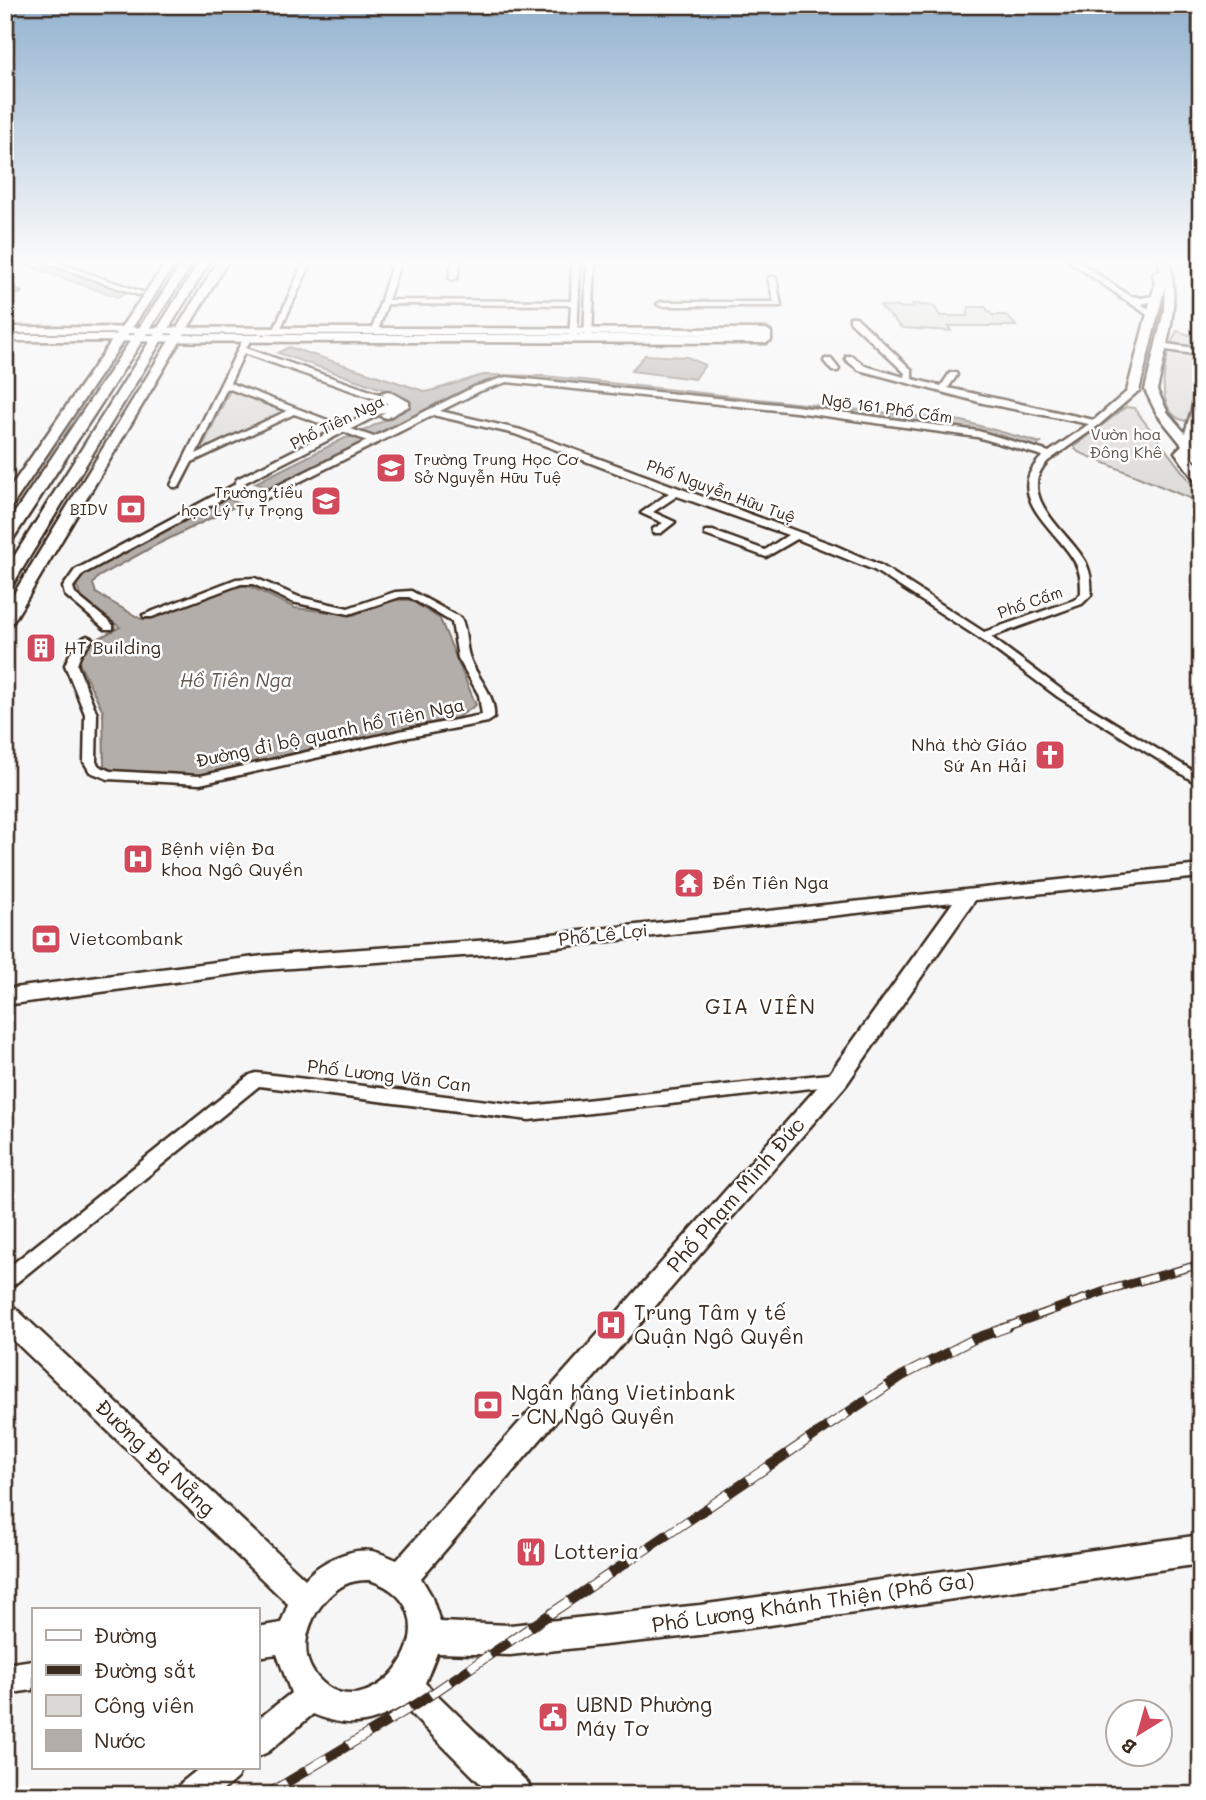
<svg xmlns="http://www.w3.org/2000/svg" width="1206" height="1800" viewBox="0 0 1206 1800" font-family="Mali,sans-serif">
<rect width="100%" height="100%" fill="#f7f6f6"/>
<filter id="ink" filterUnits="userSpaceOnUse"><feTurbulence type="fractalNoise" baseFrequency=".0143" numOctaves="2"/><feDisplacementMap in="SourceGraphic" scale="14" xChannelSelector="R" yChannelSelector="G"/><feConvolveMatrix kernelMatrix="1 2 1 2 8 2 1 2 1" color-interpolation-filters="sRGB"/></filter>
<g filter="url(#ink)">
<!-- green -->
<path fill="#dbd9d6" stroke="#8b827a" stroke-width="2" d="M912,304L934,306L940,316H967L969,307H985L992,315H1006L1016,326H948L951,331L902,328L880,306L914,308Z
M1177,331L1201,339V374L1190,419L1185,421C1151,412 1165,352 1177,331Z
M230,390L287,410L201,450Z
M1126,407L1134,408L1201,496V503L1078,452L1074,447Z"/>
<!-- water -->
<path fill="#b4aeaa" stroke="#847972" stroke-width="2" d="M14,261H38L128,293L117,297Z
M289,347L427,392L483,375L545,376L962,421L1041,443L1034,448L949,427L501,380C466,382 413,418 381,435L371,436L362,433L363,431L405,410L411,404L410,401L397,394L278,353Z
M645,355L687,357L705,365L695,379L631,371Z
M356,436L365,440L362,444L271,489L255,483L345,438Z
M225,497L240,504L156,545L98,577L93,584L96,593L141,619H151L230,588L247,585L295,608L354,615L392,600H410L440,619L476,705L454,720L219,773C195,776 123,779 104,766L103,711L78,661L86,645L120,627L82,598L75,583L84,573Z"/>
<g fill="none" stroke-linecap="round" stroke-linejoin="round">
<!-- street casing -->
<g stroke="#3b2a1e" stroke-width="5">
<path id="street" d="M42,261H53L145,293L138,295Z
M304,261H312L280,330L273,332Z
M393,261H401L388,300L571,301L572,261H580L577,340L573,342L569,340L571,305L387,304L378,331L371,333Z
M453,261H461L457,278L453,280L449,278Z
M587,261H595L592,340L588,342L584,340Z
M1069,261H1078L1156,314L1149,316Z
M772,276L776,278L781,306H661L657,304L661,302H774L768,278Z
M5,290L20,292L5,294Z
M850,317H856L912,370V379L941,386L950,373H956L957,375L948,388L1094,420L1130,389H1136V393L1099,425L1048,461C1013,496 1071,534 1086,563C1091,574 1092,583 1091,595L1082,604L991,637L1066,693L1201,776V786L1058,697L979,638L874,570L797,539L766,557L705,535V531H713L765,550L788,535L677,496L653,512L675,522L661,533H653V529L663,523L641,513L669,493L515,434L433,415L265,499H259V495L367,441L344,432L244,483L241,489L83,574L73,587L75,594L113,625V629H105L65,595L63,587L75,570L234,485L237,479L336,429L294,414L192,462L179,487H173L171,485L242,341L246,339L250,341L246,348L385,396L381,393L388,391L409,402V406L387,418L380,416L386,411L351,429L374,437L474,387L506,377L796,406L978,431L1049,452L1089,424L983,403L859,370L846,360V356H852L865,366L904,377L905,373L850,321ZM244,353L387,403V404L343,426L230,383ZM507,382L796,412L977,437L1043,456C1000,495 1057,529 1075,562C1081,573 1081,582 1081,594L1074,600L984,632L882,566L834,545L521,430L440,411L480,391ZM227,388L287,411L196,454Z
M825,359H831L839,369L838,371H832L824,361Z
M255,578L299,597L348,608L395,592L411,591L461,618C467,630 465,643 469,656C476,678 496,693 494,718L488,722L404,738L200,784L108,779L90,772L84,762L85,714L65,665C70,654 75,641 87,636L93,639L81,653L77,665L97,714L96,762L99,766L110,771L200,776L404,730L482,715L479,695L458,658L452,622L409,597H400L349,614L292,602L253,584H241L152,617H144L143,615L236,579Z
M256,1073L529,1106L838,1073L844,1075L846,1079L844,1083L838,1085L529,1120L259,1086L11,1287L5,1289V1270L250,1075Z"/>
</g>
<!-- secondary casing -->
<g stroke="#3b2a1e" stroke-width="5">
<path id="secondary" d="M1159,261H1169C1176,291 1174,314 1167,344L1201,349V355L1166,350L1157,390L1168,413L1185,433L1195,399L1201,396V421L1194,444L1201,452V464L1190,455L1201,470V483L1196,482L1175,452L1182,445L1157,414L1145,390L1164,311L1165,286L1139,391L1133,394L1127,391L1150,302L1142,304L1120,298L1125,295L1142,298L1152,296L1155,285L1153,273L1161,271Z
M5,327L766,329L771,332V340L766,343L5,341V335H761L5,333Z
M1201,865V877L975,900L846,1085L421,1578L431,1595L440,1622L510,1625L700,1605L1201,1535V1564L700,1635L510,1655L437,1653L425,1683L528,1783L532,1795H492L403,1706C370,1725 349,1729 313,1714L268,1752L257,1757V1720L291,1693L277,1654L257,1657V1627L281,1623L288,1604L5,1332V1303L14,1307L305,1579C319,1563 348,1548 371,1551C379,1552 389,1557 397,1560L830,1073L953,902L505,953L263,970L5,1005V989L263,956L505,939ZM370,1580C468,1612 366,1745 314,1673C294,1644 316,1600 344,1585C351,1581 361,1580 370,1580Z
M33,1660V1690L5,1694V1664Z
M201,1767H242L237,1778L218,1795H177L181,1783Z"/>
</g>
<!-- primary casing -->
<g stroke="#3b2a1e" stroke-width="5">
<path id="primary" d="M167,261H177L12,506L5,510V495Z
M184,261H194L13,539L5,543V527Z
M200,261H210L13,584L5,589V571Z
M218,261H228L13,622L5,627V608Z"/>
</g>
<!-- street -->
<use href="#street" fill="#fff" fill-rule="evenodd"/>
<!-- secondary -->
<use href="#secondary" fill="#fff" fill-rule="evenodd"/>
<!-- primary -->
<use href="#primary" fill="#fff" fill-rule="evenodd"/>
<!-- rail-far1 casing -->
<g stroke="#3b2a1e" stroke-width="9">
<path id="rail-far1" d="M1003,1328L1108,1290L1201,1264"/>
</g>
<!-- rail casing -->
<g stroke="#3b2a1e" stroke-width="10">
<path id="rail" d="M266,1795L420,1702L902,1376L974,1339L1008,1327"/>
</g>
<!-- rail-far1 -->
<use href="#rail-far1" stroke="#fff" stroke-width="6" stroke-dasharray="18" stroke-linecap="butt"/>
<!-- rail -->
<use href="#rail" stroke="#fff" stroke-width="8" stroke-dasharray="24" stroke-linecap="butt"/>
</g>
</g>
<!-- sky -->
<linearGradient id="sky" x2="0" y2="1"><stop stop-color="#93b2cf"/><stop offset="0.51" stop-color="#fbfbfb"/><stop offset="1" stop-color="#fbfbfb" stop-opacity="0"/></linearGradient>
<rect width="1206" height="513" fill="url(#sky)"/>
<!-- icons -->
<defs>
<g id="school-square" transform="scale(1.575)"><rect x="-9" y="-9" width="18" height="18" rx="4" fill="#d1495b" stroke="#fff"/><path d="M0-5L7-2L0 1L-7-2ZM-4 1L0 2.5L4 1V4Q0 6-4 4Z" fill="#fff"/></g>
<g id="bank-square" transform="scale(1.575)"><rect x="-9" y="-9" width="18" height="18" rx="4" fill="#d1495b" stroke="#fff"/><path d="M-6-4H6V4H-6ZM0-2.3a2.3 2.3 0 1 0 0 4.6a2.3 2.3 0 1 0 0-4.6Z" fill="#fff"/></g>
<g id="building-square" transform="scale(1.575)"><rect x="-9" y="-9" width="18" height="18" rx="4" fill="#d1495b" stroke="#fff"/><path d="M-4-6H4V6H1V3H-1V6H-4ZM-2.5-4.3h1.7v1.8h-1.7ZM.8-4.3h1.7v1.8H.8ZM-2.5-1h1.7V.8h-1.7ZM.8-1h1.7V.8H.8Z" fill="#fff"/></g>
<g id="church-square" transform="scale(1.575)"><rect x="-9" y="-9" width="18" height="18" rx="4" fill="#d1495b" stroke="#fff"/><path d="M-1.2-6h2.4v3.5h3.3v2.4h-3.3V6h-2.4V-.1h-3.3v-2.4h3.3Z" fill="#fff"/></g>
<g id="hospital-square" transform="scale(1.575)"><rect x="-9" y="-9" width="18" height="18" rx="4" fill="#d1495b" stroke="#fff"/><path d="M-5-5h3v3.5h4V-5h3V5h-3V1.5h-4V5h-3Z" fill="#fff"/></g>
<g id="temple-square" transform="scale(1.575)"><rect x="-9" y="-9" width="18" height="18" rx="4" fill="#d1495b" stroke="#fff"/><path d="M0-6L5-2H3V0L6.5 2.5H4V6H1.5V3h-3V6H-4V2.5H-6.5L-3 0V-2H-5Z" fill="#fff"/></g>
<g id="restaurant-square" transform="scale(1.575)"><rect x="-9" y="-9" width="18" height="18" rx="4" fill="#d1495b" stroke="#fff"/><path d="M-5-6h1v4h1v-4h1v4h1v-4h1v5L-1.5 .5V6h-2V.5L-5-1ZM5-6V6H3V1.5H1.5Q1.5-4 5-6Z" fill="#fff"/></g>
<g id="civic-square" transform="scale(1.575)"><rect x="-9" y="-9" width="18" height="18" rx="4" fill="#d1495b" stroke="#fff"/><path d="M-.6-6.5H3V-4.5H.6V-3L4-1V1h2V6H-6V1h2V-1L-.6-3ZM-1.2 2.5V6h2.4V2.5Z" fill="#fff"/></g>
</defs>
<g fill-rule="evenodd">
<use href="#school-square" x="391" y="468"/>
<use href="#school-square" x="326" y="501"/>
<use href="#bank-square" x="131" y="509"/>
<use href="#building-square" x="41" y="648"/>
<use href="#church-square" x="1050" y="755"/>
<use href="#hospital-square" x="138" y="859"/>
<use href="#temple-square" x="689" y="883"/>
<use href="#bank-square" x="46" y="939"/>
<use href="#hospital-square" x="611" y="1325"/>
<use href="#bank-square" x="488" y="1405"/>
<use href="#restaurant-square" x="531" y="1552"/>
<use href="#civic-square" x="553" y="1717"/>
</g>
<g text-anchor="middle" stroke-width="5" stroke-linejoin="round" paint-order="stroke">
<!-- far-street labels -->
<g font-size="16" fill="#3b2a1e" stroke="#fff">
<text transform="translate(887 408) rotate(8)" y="6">Ngõ 161 Phố Cấm</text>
<text transform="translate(337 422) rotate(-26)" y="6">Phố Tiên Nga</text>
<text transform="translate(721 491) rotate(20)" y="6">Phố Nguyễn Hữu Tuệ</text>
<text transform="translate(1030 602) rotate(-19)" y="6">Phố Cấm</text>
</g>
<!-- far-park labels -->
<g font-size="16" fill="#63564c" stroke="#fff">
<text x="1126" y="440">Vườn hoa<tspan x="1126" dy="18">Đông Khê</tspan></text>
</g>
<!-- far-poi labels -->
<g font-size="16" fill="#3b2a1e" stroke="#fff" text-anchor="end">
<text x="414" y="465" text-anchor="start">Trường Trung Học Cơ<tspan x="414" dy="18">Sở Nguyễn Hữu Tuệ</tspan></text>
<text x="303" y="498">Trường tiểu<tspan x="303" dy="18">học Lý Tự Trọng</tspan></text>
<text x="108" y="515">BIDV</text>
</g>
<!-- poi labels -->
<g font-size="18" fill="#3b2a1e" stroke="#fff" text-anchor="start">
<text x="64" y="654">HT Building</text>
<text x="1027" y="751" text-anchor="end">Nhà thờ Giáo<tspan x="1027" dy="21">Sứ An Hải</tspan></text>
<text x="161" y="855">Bệnh viện Đa<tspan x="161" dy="21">khoa Ngô Quyền</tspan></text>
<text x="712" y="889">Đền Tiên Nga</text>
<text x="69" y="945">Vietcombank</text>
</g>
<!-- street labels -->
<g font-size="18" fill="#3b2a1e" stroke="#fff">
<text transform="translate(330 733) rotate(-12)" y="6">Đường đi bộ quanh hồ Tiên Nga</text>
<text transform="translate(603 935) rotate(-6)" y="6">Phố Lê Lợi</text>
<text transform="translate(389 1076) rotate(7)" y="6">Phố Lương Văn Can</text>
</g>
<!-- water labels -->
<g font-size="19" font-style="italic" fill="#65584f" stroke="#fff">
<text x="236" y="687">Hồ Tiên Nga</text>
</g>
<!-- quarter labels -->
<g font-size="21" letter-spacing="2" fill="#3b2a1e" stroke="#fff">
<text x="761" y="1014">GIA VIÊN</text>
</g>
<!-- near-street labels -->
<g font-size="21" fill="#3b2a1e" stroke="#fff">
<text transform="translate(736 1195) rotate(-49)" y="7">Phố Phạm Minh Đức</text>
<text transform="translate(155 1458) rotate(44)" y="7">Đường Đà Nẵng</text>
<text transform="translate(813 1603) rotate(-8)" y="7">Phố Lương Khánh Thiện (Phố Ga)</text>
</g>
<!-- near-poi labels -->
<g font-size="21" fill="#3b2a1e" stroke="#fff" text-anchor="start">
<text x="634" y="1320">Trung Tâm y tế<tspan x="634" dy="24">Quận Ngô Quyền</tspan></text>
<text x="511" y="1400">Ngân hàng Vietinbank<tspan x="511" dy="24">- CN Ngô Quyền</tspan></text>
<text x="554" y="1559">Lotteria</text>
<text x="576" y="1712">UBND Phường<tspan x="576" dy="24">Máy Tơ</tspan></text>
</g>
</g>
<!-- margin -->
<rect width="1206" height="1800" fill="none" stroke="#fff" stroke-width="28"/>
<rect x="14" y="14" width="1178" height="1772" fill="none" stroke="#3b2a1e" stroke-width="2.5" filter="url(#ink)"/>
<!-- legend -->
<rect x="32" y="1608" width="228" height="161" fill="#ffffff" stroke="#b1aaa5" stroke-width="2"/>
<rect x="46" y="1630" width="35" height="10" fill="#ffffff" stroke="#b1aaa5" stroke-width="2"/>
<text x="94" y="1643" font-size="21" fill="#3b2a1e">Đường</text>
<rect x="46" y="1665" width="35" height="10" fill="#3b2a1e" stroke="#b1aaa5" stroke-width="2"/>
<text x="94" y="1678" font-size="21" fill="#3b2a1e">Đường sắt</text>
<rect x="46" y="1695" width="35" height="21" fill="#dbd9d6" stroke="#b1aaa5" stroke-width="2"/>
<text x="94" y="1713" font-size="21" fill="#3b2a1e">Công viên</text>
<rect x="46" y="1730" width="35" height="21" fill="#b4aeaa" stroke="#b1aaa5" stroke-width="2"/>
<text x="94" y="1748" font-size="21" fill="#3b2a1e">Nước</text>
<!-- north arrow -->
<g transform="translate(1139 1733) rotate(217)"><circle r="33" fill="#ffffff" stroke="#b1aaa5" stroke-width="2"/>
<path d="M0-5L12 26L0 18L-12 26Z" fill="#d1495b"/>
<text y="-10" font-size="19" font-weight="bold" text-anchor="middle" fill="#3b2a1e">B</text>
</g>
</svg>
